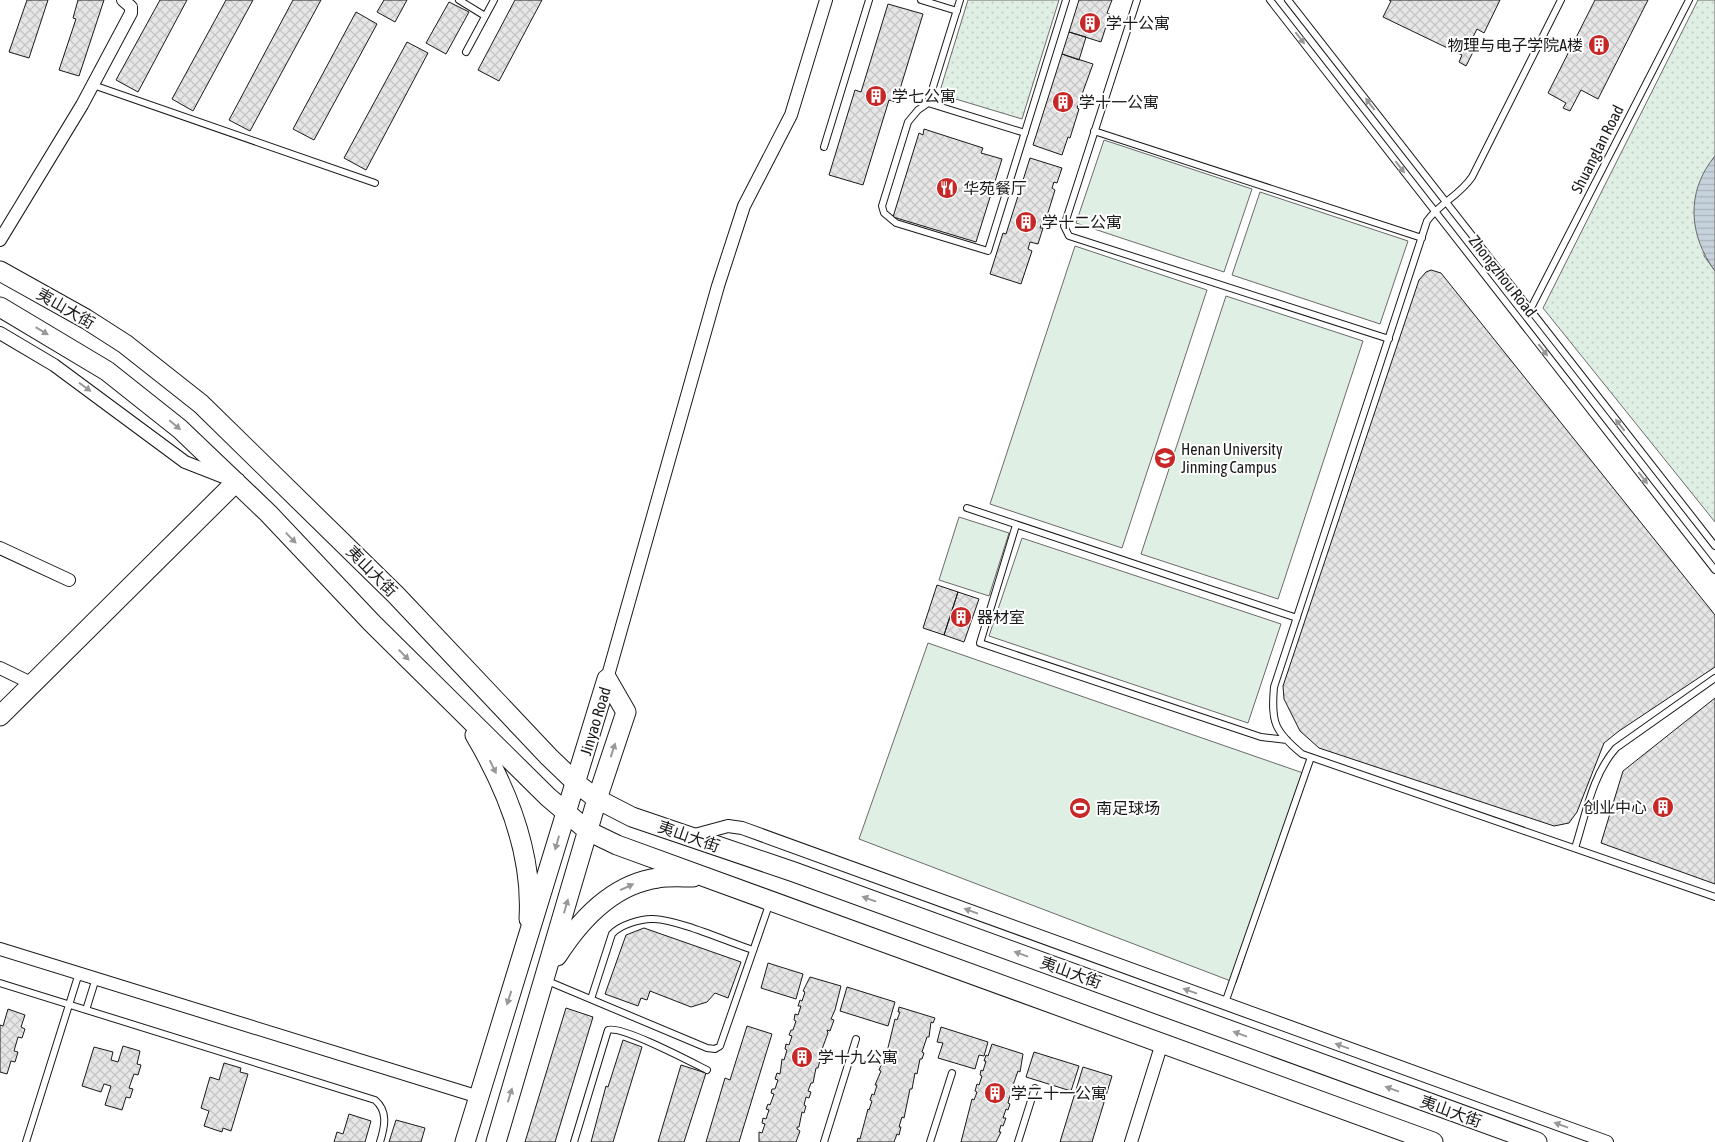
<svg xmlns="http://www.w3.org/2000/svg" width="1715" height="1142" viewBox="0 0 1715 1142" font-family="'Asap Condensed','Noto Sans SC',sans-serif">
<defs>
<pattern id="grass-dots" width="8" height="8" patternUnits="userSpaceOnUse" patternTransform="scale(1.25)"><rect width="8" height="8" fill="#e0efe3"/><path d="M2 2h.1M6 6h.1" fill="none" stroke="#c0ccc2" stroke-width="1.8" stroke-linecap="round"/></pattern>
<pattern id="water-rules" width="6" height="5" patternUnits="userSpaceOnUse" patternTransform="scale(1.25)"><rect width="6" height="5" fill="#c6d2dc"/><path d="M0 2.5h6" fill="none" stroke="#aab4bc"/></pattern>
<pattern id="building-cross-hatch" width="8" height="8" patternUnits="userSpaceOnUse" patternTransform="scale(1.25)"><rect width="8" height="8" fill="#e6e6e6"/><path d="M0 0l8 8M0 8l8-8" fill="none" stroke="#c5c5c5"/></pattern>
</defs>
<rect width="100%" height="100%" fill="#fff"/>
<!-- grass -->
<path fill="url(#grass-dots)" stroke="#6a6a6a" d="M968,0H1059L1022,119L939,94Z
M1698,0H1715V156L1712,160L1704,256L1715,271V522L1543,308Z"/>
<!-- pitch -->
<path fill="#e0efe3" stroke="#6a6a6a" d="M1104,140L1252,189L1224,272L1076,223Z
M1260,192L1408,241L1380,324L1232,275Z
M1075,246L1207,290L1122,548L990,504Z
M1226,296L1363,341L1278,599L1141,554Z
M959,517L1009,533L989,596L939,580Z
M1022,538L1281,624L1248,723L989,636Z
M928,643L1306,774L1236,983L859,839Z"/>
<!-- water -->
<path fill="url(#water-rules)" stroke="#6a6a6a" d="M1715,156V271C1689,236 1685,192 1715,156Z"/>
<!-- building -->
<path fill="url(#building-cross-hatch)" stroke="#1a1a1a" d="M27,0H48L29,58L9,52Z
M78,0H104L79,76L59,70L76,19L73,18Z
M160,0H187L138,92L116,80Z
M226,0H253L193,111L172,99Z
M293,0H321L250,131L229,120Z
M384,0H407L395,22L377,12Z
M515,0H542L499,81L478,70Z
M1079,0H1112L1107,13L1110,14L1101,42L1069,32Z
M1389,0H1500L1484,33L1477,29L1472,39L1478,42L1466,66L1459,62L1462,55L1383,17L1391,1Z
M1595,0H1648L1598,99L1581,90L1570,111L1563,108L1566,103L1548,93Z
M449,2L469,12L446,54L426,43Z
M888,4L923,14L896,102L889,100L863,185L829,175L855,90L861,92Z
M356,12L377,24L314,140L293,129Z
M1069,32L1086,37L1079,60L1062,54Z
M407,42L428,53L366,170L344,158Z
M1062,54L1093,64L1077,108L1079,109L1070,138L1068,137L1062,155L1033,145Z
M924,129L983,148L981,153L1002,159L976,242L893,217L919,133L923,135Z
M1030,158L1062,168L1057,183L1054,182L1052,188L1055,190L1047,216L1044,215L1040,228H1043L1038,244L1030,242L1028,249L1032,251L1021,284L990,274L1003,233L1006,234Z
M1431,270L1441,273L1715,615V667L1619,731L1604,743L1577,812L1569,823L1554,826L1319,748L1300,731L1284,699L1283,686L1419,280L1426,272Z
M937,585L958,592L944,635L923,628Z
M958,592L979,599L964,642L944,635Z
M1715,698V884L1601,843L1623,771Z
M644,928L741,962L728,998L715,993L707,1002L691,1007L650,991L647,1000L641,998L638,1006L605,994L626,935Z
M768,963L803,974L796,999L761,988Z
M810,977L841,986L835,1010L831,1019L834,1020L830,1031L827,1030L828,1033L818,1060H820L818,1068H816L813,1083H811L808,1091L811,1092L809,1098L806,1097L804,1105L806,1106L804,1113L802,1112L799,1127H797V1129L800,1131L796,1142H759V1132L762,1133L765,1124L762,1123L763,1118L766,1119L769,1110L766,1109L768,1104L770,1105L774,1094L771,1093L772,1089H775L778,1080L775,1079L777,1073L780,1074L782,1059L784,1060L787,1050L785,1049L786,1044L789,1045L792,1036L789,1035L791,1030H793L796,1021L794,1020L795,1014L798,1015L801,1006H798L800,1000L802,1001L805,992L803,991Z
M847,987L895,1002L888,1026L840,1011Z
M899,1007L935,1018L933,1023L931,1022L929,1037H927L922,1052L924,1053L922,1059H920L917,1074L915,1073L912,1089H910L904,1118L902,1117L899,1127H901L899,1135L897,1134L894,1142H857L858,1138L860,1139L868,1109L869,1110L872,1101L870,1100L872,1094L874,1095L877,1085H875L881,1071L879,1070L882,1063L884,1064L895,1019L897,1020L900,1012H898Z
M566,1008L593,1017L555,1142H525Z
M8,1009L25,1015L21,1027L25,1029L22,1038L18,1037L14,1051L18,1052L15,1062L11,1061L7,1074L0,1072V1025L3,1026Z
M747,1026L772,1034L739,1142H706L725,1078L730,1080Z
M941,1027L988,1042L984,1056L979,1055L975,1069L938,1058L943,1043L937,1042Z
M623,1040L642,1047L613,1142H591L606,1086L608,1087Z
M992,1044L1023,1054L1020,1072L1018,1071L1012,1088L1014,1089L1012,1096L1010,1095L1008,1103L1010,1104L1008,1110L1006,1109L1003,1118H1006L1003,1126L1001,1125L999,1132H1001L996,1142H961L972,1099L974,1100L977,1092L975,1091L977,1084L979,1085L982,1076L980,1075L981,1070L983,1071L986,1061H984L986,1055L988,1056Z
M123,1046L140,1051L137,1064L141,1065L138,1075L134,1074L129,1088L133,1089L130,1098L126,1097L122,1110L105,1105L111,1086L104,1084L101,1092L82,1086L94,1047L113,1052L111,1060L118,1062Z
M1034,1052L1079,1066L1071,1091L1026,1077Z
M224,1063L241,1068L240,1072L248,1074L231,1131L223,1128L222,1132L204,1126L209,1111L201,1108L210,1077L219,1080Z
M681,1065L706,1073L684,1142H658Z
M1083,1067L1112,1076L1092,1142H1060Z
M349,1114L371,1121L365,1142H334L337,1132L343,1134Z
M396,1120L425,1128L421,1142H389Z"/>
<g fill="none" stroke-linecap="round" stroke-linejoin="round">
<!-- lane casing -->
<g stroke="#1a1a1a" stroke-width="8">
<path id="lane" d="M459,0L485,16
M921,0L957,11
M960,0L928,103L1025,133
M1137,0L1064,226L1069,236L1389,339
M1270,0L1715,570
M1288,0L1715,546
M1561,0L1472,177C1459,196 1440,203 1427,221L1274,687C1271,722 1274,731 1302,754L1715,897
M466,52L494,0
M93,85L375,183
M928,103L918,110L908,122L882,206L884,213L896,223L988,251L1066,0
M1094,131L1422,238
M824,147L869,0
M1530,310L1689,0
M967,508L1297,618
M1016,525L980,643L1261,737L1287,740
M1575,848C1586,814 1592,775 1616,748L1715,678
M545,980L707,1048L715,1049L720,1046L770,902
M0,983L375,1100C388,1111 385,1126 380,1142
M591,999L612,934C620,925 642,918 654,919C679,920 728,942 753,950
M1225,1003L1311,757
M86,1010L96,978
M26,1142L79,973
M574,1142L608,1030C621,1025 691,1062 707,1070
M824,1142L856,1039
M930,1142L952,1073
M1018,1142L1035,1088"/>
</g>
<!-- street casing -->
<g stroke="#1a1a1a" stroke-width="14">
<path id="street" d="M0,240L82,105L131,13V7L123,0
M0,333L54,365L185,462L226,478
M0,548L69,580
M0,668L33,684
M607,679L718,286L744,206L791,115L826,0
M691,836L728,826L742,828L1607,1142
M0,949L479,1097
M1131,1142L1162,1043"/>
</g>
<!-- secondary casing -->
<g stroke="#1a1a1a" stroke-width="21">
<path id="secondary" d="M0,271L86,319L125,344L201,404L396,595L549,757L576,783L597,799L632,817L794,872L1537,1142
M0,307L107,371L180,429L268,513L372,623L548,797L588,831L617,845L1433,1142
M0,716L236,482
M475,735C507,789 533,854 529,919
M557,956C580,920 613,884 658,878C670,876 682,877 693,877
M465,1142L607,679
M496,1142L597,799L626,712L607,679"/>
</g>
<!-- lane -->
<use href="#lane" stroke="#fff" stroke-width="6"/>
<!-- street -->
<use href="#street" stroke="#fff" stroke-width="12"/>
<!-- secondary -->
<use href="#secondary" stroke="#fff" stroke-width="19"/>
</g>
<!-- one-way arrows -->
<defs><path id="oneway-solid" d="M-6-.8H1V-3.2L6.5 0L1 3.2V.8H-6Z" transform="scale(1.25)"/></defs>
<g fill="#989898">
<use href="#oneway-solid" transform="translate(1300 38) rotate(52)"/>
<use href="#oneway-solid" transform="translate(1370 104) rotate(-128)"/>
<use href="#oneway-solid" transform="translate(1400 167) rotate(52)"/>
<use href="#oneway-solid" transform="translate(42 331) rotate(31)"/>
<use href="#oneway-solid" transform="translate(1543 350) rotate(52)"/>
<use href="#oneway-solid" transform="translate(85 387) rotate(36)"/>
<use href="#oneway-solid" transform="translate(175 425) rotate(40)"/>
<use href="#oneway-solid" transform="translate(1620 425) rotate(-128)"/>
<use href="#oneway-solid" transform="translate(1643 478) rotate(52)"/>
<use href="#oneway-solid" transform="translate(291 538) rotate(46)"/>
<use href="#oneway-solid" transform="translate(404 655) rotate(45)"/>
<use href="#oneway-solid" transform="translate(613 750) rotate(-72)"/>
<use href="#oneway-solid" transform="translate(493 767) rotate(64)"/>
<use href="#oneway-solid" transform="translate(557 843) rotate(106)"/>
<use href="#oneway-solid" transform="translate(627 887) rotate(-25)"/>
<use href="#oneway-solid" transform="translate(869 899) rotate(-160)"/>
<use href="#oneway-solid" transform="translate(566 906) rotate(-74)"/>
<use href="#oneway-solid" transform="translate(971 911) rotate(-160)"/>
<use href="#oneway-solid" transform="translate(1021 954) rotate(-160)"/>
<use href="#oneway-solid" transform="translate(1190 991) rotate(-160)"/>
<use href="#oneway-solid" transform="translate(509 998) rotate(108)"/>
<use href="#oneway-solid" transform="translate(1240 1034) rotate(-160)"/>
<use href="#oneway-solid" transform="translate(1342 1046) rotate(-160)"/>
<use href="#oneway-solid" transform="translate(1392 1089) rotate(-160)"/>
<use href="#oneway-solid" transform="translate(510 1095) rotate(-73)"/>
<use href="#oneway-solid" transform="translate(1561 1125) rotate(-160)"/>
</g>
<!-- icons -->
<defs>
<g id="building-disc" transform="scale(1.125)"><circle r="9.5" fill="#c62828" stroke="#fff"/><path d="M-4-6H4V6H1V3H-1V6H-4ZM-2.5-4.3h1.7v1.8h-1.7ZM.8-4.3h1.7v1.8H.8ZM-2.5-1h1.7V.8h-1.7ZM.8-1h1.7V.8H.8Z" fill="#fff"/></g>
<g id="restaurant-disc" transform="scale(1.125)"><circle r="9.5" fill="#c62828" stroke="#fff"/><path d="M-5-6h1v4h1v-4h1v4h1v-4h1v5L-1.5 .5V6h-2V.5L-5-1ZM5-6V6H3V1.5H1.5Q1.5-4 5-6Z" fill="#fff"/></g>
<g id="university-disc" transform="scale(1.125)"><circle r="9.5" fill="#c62828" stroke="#fff"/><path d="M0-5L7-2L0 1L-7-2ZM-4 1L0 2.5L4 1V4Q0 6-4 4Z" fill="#fff"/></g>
<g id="stadium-disc" transform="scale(1.125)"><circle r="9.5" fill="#c62828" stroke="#fff"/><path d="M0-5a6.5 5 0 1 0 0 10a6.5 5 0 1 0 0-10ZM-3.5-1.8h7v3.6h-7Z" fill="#fff"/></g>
</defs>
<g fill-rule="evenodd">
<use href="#building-disc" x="1090" y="23"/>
<use href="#building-disc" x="1599" y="45"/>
<use href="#building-disc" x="876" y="96"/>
<use href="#building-disc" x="1063" y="102"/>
<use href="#restaurant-disc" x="947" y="188"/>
<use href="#building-disc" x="1026" y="222"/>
<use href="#university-disc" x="1165" y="458"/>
<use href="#building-disc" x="961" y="617"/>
<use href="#building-disc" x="1663" y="807"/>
<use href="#stadium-disc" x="1080" y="808"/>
<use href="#building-disc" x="802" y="1057"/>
<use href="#building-disc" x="995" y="1093"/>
</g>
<g text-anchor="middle" stroke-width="4" stroke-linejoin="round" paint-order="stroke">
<!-- poi labels -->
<g font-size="16" fill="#1a1a1a" stroke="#fff" text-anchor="start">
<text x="1106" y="29">学十公寓</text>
<text x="1583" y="51" text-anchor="end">物理与电子学院A楼</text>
<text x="892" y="102">学七公寓</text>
<text x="1079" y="108">学十一公寓</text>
<text x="963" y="194">华苑餐厅</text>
<text x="1042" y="228">学十二公寓</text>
<text x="1181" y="455">Henan University<tspan x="1181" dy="18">Jinming Campus</tspan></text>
<text x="977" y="623">器材室</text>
<text x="1647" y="813" text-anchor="end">创业中心</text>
<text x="1096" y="814">南足球场</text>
<text x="818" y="1063">学十九公寓</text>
<text x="1011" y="1099">学二十一公寓</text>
</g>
<!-- street labels -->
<g font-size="16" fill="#1a1a1a" stroke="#fff">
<text transform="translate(1597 149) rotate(-63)" y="6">Shuanglan Road</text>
<text transform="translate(1503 276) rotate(52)" y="6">Zhongzhou Road</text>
<text transform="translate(66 308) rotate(30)" y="6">夷山大街</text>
<text transform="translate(372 571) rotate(45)" y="6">夷山大街</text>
<text transform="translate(595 721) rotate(-73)" y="6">Jinyao Road</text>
<text transform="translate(689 836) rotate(19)" y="6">夷山大街</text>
<text transform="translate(1071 972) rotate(20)" y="6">夷山大街</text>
<text transform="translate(1451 1111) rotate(20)" y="6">夷山大街</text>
</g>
</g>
</svg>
